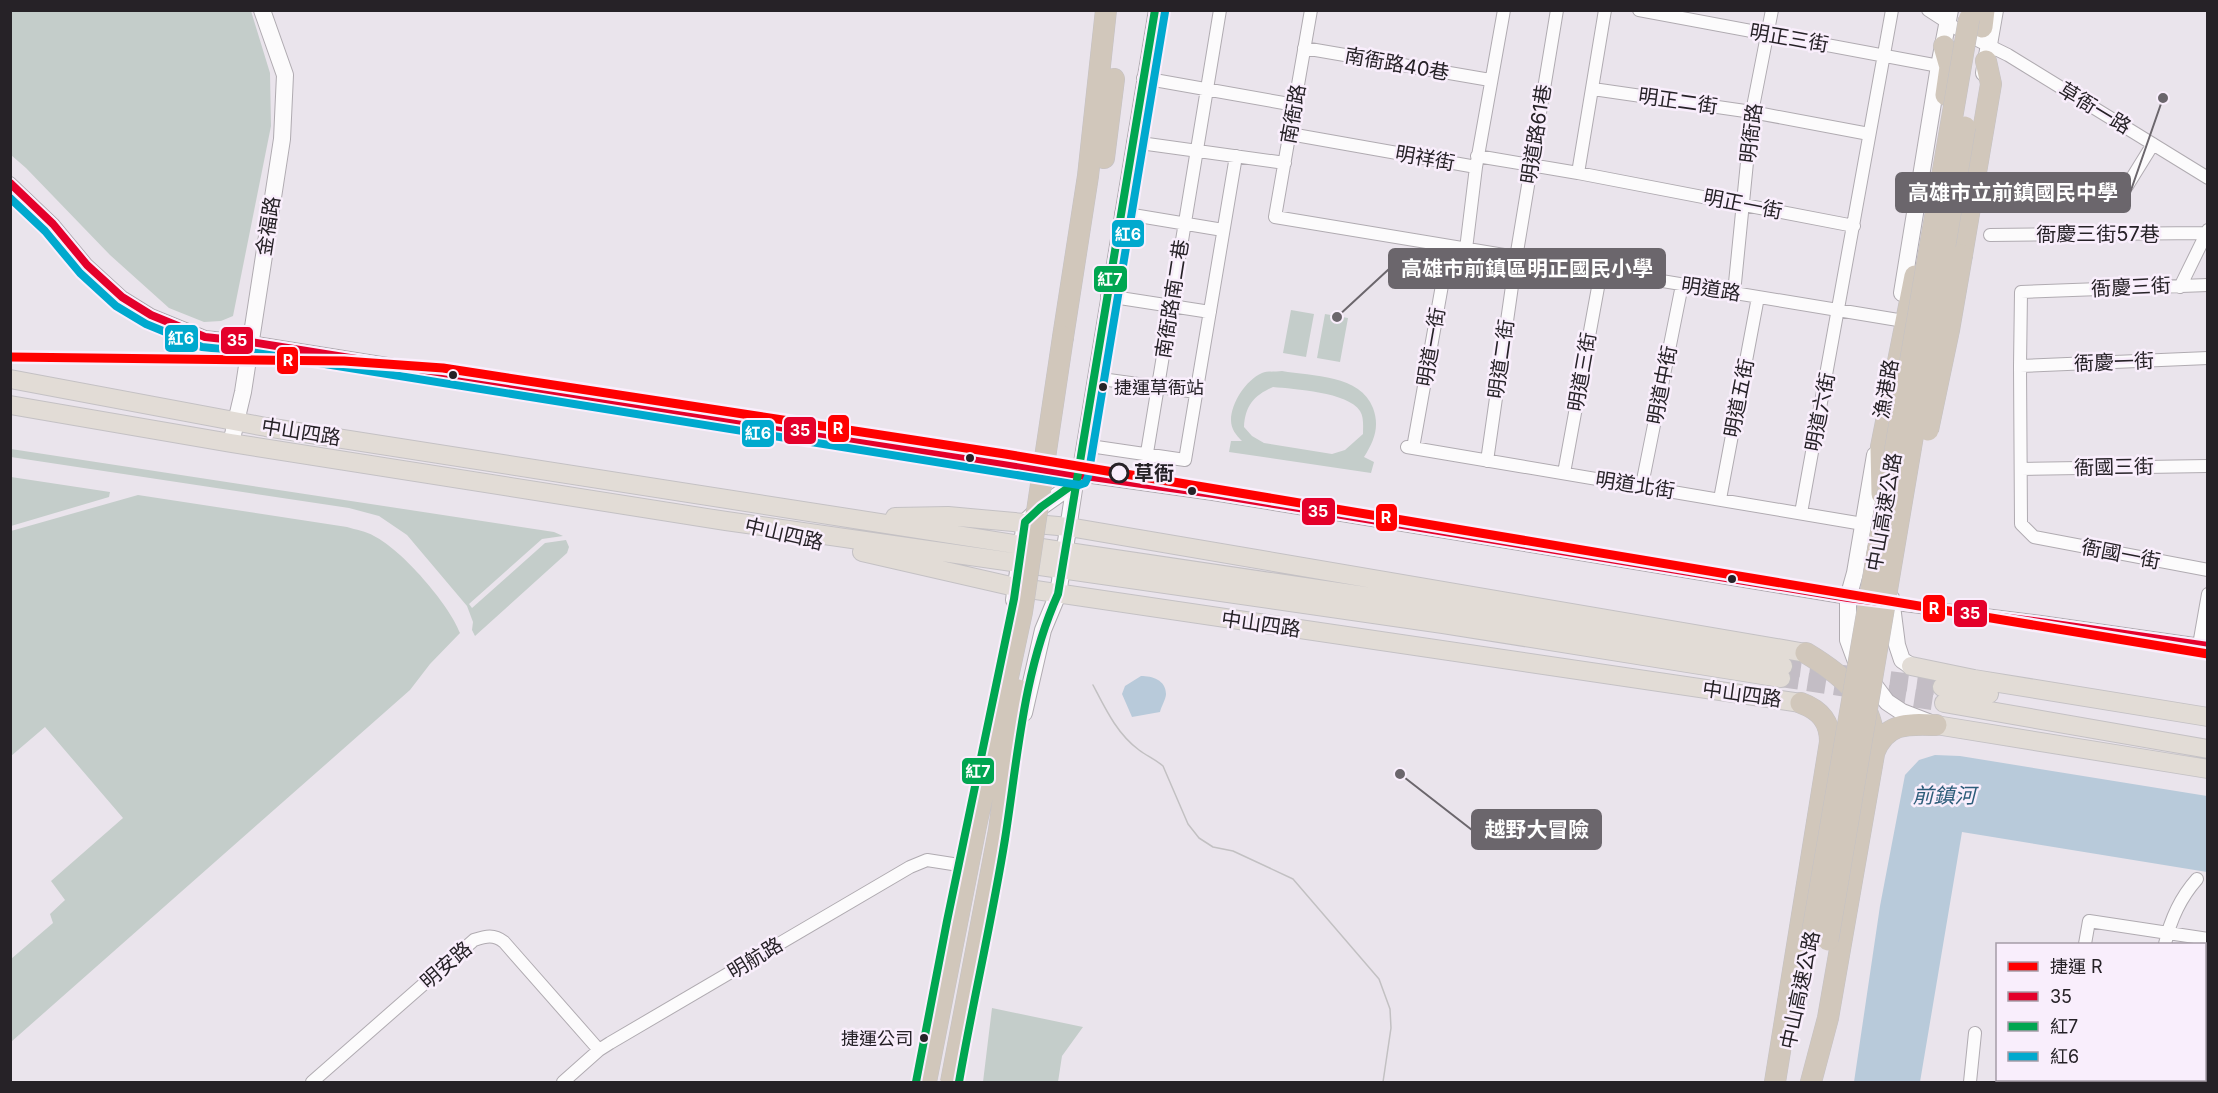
<svg xmlns="http://www.w3.org/2000/svg" width="2218" height="1093" viewBox="0 0 2218 1093" font-family="Inter,'Noto Sans TC',sans-serif">
<rect width="100%" height="100%" fill="#eae4ec"/>
<!-- green -->
<path fill="#c4cdca" fill-rule="evenodd" d="M11,10L251,11L270,73L271,126L233,316L221,321L204,322L169,308L110,255L26,168L11,155Z
M1291,310L1314,314L1306,357L1283,353Z
M1325,314L1348,318L1340,362L1317,358Z
M1282,371C1312,376 1361,375 1373,408C1380,427 1374,441 1364,457L1374,462L1371,473L1229,452L1231,441H1242C1236,435 1231,429 1231,420C1231,403 1246,380 1262,373C1267,371 1276,372 1282,371ZM1273,387C1294,389 1348,392 1360,411C1364,417 1363,427 1363,434L1345,450L1332,454L1264,443L1252,436L1244,427C1245,406 1254,395 1273,387Z
M11,449L554,532L563,536L542,539L469,604L472,608L545,543L566,540L569,547L567,553L475,636L472,630L473,622L467,606L407,535L379,516L349,508L11,457Z
M10,477H11L110,492L109,497L11,526Z
M138,495L347,527C356,530 366,531 374,536C402,550 449,604 460,633L430,664L410,690L11,1042V959L53,923L50,914L65,900L51,881L123,818L45,727L11,756V531Z
M992,1008L1083,1027L1062,1056L1058,1082H983Z"/>
<!-- water -->
<path fill="#b8cada" d="M1141,676C1152,676 1166,680 1166,694C1166,699 1161,707 1160,712L1132,717L1122,694L1125,686Z
M1935,755L1960,756L2207,796V872L1962,832L1920,1082H1854L1880,906L1905,775L1919,760Z"/>
<g fill="none" stroke-linecap="round" stroke-linejoin="round">
<!-- primary-tunnel -->
<path stroke="#c3bdc5" stroke-width="18" stroke-dasharray="18 9" stroke-linecap="butt" d="M1783,666L1942,687
M1781,678L1944,703"/>
<!-- street casing -->
<g stroke="#b0abb1" stroke-width="14">
<path id="street" d="M1311,10L1275,217L1898,320
M1605,10L1578,173L1854,226
M1639,10L1939,66
M1928,10L1965,34L2008,55L2208,178
M1304,48L1490,80
M1143,78L1295,105
M1593,89L1752,112L1869,134
M1290,134L1476,167L1504,10
M1133,142L1285,163
M1477,156L1578,173
M10,183L53,224L87,265L122,297L151,315L205,337L251,342L1078,475L1213,494L1848,598L2041,622L2208,646
M2056,199L2112,195L2127,186L2153,144
M1121,213L1223,230
M1990,235L2206,233
M1466,249L1476,167
M2208,285L2021,292L2020,366L2021,524L2034,537L2208,570
M2180,287L2208,230
M1734,293L1752,112L1772,10
M1107,296L1210,312
M2020,366L2208,358
M1094,378L1196,392
M1083,445L1185,460L1236,156
M1407,447L1863,524
M1413,448L1449,246
M1487,461L1516,258L1557,10
M2021,469L2208,466
M1564,473L1601,271
M1076,483L1078,475L1155,10
M1142,483L1220,10
M1642,485L1682,285
M1720,499L1758,297
M1801,513L1892,10
M2199,645L2208,594
M2085,944L2089,921L2208,939
M2165,944C2170,921 2181,897 2197,879
M2107,1080L2128,1082
M312,1082L474,940C486,936 494,934 504,942L599,1050
M563,1082L599,1050L610,1043L910,867L927,860L959,865
M1970,1082L1975,1033
M2059,1082L2060,1080"/>
</g>
<!-- secondary casing -->
<g stroke="#b0abb1" stroke-width="18">
<path id="secondary" d="M1984,73L1995,10
M1902,293L1939,66L1950,10
M231,443L243,392L282,139L285,75L262,10
M1875,455L1855,573L1848,598V640L1855,659L1887,702L1902,712L1928,722
M1891,598L1897,645L1902,660L1911,666
M1014,600L1025,522L1041,507L1075,483
M1024,713L1043,630L1058,594L1075,483"/>
</g>
<!-- primary casing -->
<g stroke="#c4c1c4" stroke-width="20">
<path id="primary" d="M10,379L266,427L1021,545L1439,607L1783,666
M10,405L231,443L726,521L1443,624L1781,678
M895,517L948,516L1069,527L1806,653
M862,552L1015,587L1801,703
M1911,666L1974,679L2208,717
M1942,687L1989,694
M1944,703L2208,749
M1936,725L2208,769"/>
</g>
<!-- highway casing -->
<g stroke="#c4c1c4" stroke-width="22">
<path id="highway" d="M1982,27L1984,10
M1944,46L1950,67L1946,95
M1104,158L1114,79
M1962,255L1991,84L1986,61
M1063,337L1088,176L1106,10
M1882,494L1881,447L1915,276
M1806,653C1846,677 1877,703 1874,754L1828,1018L1811,1082
M1874,753C1886,722 1908,724 1936,725
M1775,1082L1830,742C1830,721 1820,710 1801,703"/>
</g>
<!-- street -->
<use href="#street" stroke="#fcfbfc" stroke-width="12"/>
<!-- secondary -->
<use href="#secondary" stroke="#fcfbfc" stroke-width="16"/>
<!-- primary -->
<use href="#primary" stroke="#e2dcd6" stroke-width="18"/>
<!-- highway -->
<use href="#highway" stroke="#d1c7bb" stroke-width="21"/>
<!-- tram -->
<path stroke="#c2c0c2" stroke-width="1.5" d="M1093,685C1105,708 1117,734 1139,750C1147,756 1155,759 1163,766L1188,824L1199,838L1213,847L1233,851L1293,879L1379,979L1390,1009L1391,1028L1383,1082"/>
<!-- highway-bridge casing -->
<g stroke="#c4c1c4" stroke-width="22" stroke-linecap="butt">
<path id="highway-bridge" d="M1928,430L1949,330L1962,255
M1811,940L1969,19
M1828,940L1965,127
M926,1082L976,826L1022,612L1063,337
M951,1082L999,830L1018,690"/>
</g>
<!-- highway-bridge -->
<use href="#highway-bridge" stroke="#d1c7bb" stroke-width="21"/>
<!-- bus-1 casing -->
<g stroke="#f9eefc" stroke-width="12">
<path id="bus-1" d="M10,183L53,224L87,265L122,297L151,315L205,337L251,342L1078,475L1213,494L1848,598L2041,622L2208,646"/>
</g>
<!-- bus-2 casing -->
<g stroke="#f9eefc" stroke-width="12">
<path id="bus-2" d="M916,1082L947,921L1014,599L1025,522L1041,507L1075,483
M959,1082C973,1001 992,920 1005,839C1018,756 1023,672 1058,594L1155,10"/>
</g>
<!-- bus-3 casing -->
<g stroke="#f9eefc" stroke-width="12">
<path id="bus-3" d="M10,198L45,231L80,273L116,306L146,324L202,347L250,352L1079,485L1085,483L1088,477L1165,12"/>
</g>
<!-- bus-1 -->
<use href="#bus-1" stroke="#e4002b" stroke-width="8"/>
<!-- bus-2 -->
<use href="#bus-2" stroke="#00a651" stroke-width="8"/>
<!-- bus-3 -->
<use href="#bus-3" stroke="#00a9ce" stroke-width="8"/>
<!-- metro-1 casing -->
<g stroke="#f9eefc" stroke-width="14">
<path id="metro-1" d="M10,357L344,361L443,368L1005,454L2208,654"/>
</g>
<!-- metro-1 -->
<use href="#metro-1" stroke="#f00" stroke-width="9"/>
</g>
<!-- markers -->
<g fill="#262227" stroke="#f9eefc" stroke-width="2">
<circle cx="453" cy="375" r="5"/>
<circle cx="1103" cy="387" r="5"/>
<circle cx="970" cy="458" r="5"/>
<circle cx="1192" cy="491" r="5"/>
<circle cx="1732" cy="579" r="5"/>
<circle cx="924" cy="1038" r="5"/>
</g>
<circle fill="#f9eefc" stroke="#262227" stroke-width="3" cx="1119" cy="473" r="9"/>
<g text-anchor="middle" stroke-width="5" stroke-linejoin="round" paint-order="stroke">
<!-- bus labels -->
<g font-size="18" fill="#262227" stroke="#f9eefc" text-anchor="start">
<text x="1114" y="394">捷運草衙站</text>
<text x="913" y="1045" text-anchor="end">捷運公司</text>
</g>
<!-- street labels -->
<g font-size="20" fill="#262227" stroke="#f9eefc">
<text transform="translate(1789 38) rotate(10)" y="7">明正三街</text>
<text transform="translate(1397 64) rotate(10)" y="7">南衙路40巷</text>
<text transform="translate(1678 101) rotate(8)" y="7">明正二街</text>
<text transform="translate(2095 108) rotate(31)" y="7">草衙一路</text>
<text transform="translate(1293 114) rotate(-80)" y="7">南衙路</text>
<text transform="translate(1751 133) rotate(-83)" y="7">明衙路</text>
<text transform="translate(1536 134) rotate(-81)" y="7">明道路61巷</text>
<text transform="translate(1425 158) rotate(10)" y="7">明祥街</text>
<text transform="translate(1743 204) rotate(11)" y="7">明正一街</text>
<text transform="translate(268 226) rotate(-81)" y="7">金福路</text>
<text x="2098" y="241">衙慶三街57巷</text>
<text transform="translate(2131 287) rotate(-3)" y="7">衙慶三街</text>
<text transform="translate(1711 289) rotate(9)" y="7">明道路</text>
<text transform="translate(1172 299) rotate(-81)" y="7">南衙路南二巷</text>
<text transform="translate(1431 347) rotate(-80)" y="7">明道一街</text>
<text transform="translate(1501 359) rotate(-82)" y="7">明道二街</text>
<text transform="translate(2114 362) rotate(-2)" y="7">衙慶一街</text>
<text transform="translate(1582 372) rotate(-80)" y="7">明道三街</text>
<text transform="translate(1662 385) rotate(-79)" y="7">明道中街</text>
<text transform="translate(1886 389) rotate(-80)" y="7">漁港路</text>
<text transform="translate(1739 398) rotate(-79)" y="7">明道五街</text>
<text transform="translate(1820 412) rotate(-79)" y="7">明道六街</text>
<text transform="translate(301 432) rotate(9)" y="7">中山四路</text>
<text transform="translate(2114 467) rotate(-1)" y="7">衙國三街</text>
<text transform="translate(1635 485) rotate(9)" y="7">明道北街</text>
<text transform="translate(1884 512) rotate(-80)" y="7">中山高速公路</text>
<text transform="translate(784 534) rotate(13)" y="7">中山四路</text>
<text transform="translate(2121 554) rotate(11)" y="7">衙國一街</text>
<text transform="translate(1261 624) rotate(8)" y="7">中山四路</text>
<text transform="translate(1742 694) rotate(8)" y="7">中山四路</text>
<text transform="translate(755 958) rotate(-31)" y="7">明航路</text>
<text transform="translate(446 965) rotate(-41)" y="7">明安路</text>
<text transform="translate(1800 990) rotate(-78)" y="7">中山高速公路</text>
</g>
<!-- stop labels -->
<g font-size="20" font-weight="bold" fill="#262227" stroke="#f9eefc" text-anchor="start">
<text x="1134" y="480">草衙</text>
</g>
<!-- water labels -->
<g font-size="21" font-style="italic" fill="#2c5c79" stroke="#f9eefc">
<text x="1944" y="803">前鎮河</text>
</g>
</g>
<!-- callouts -->
<path fill="none" stroke="#6b666c" stroke-width="2" d="M2163 98L2130 193M1337 317L1389 269M1400 774L1472 830"/>
<g fill="#6b666c" stroke="#f9eefc" stroke-width="2">
<circle cx="2163" cy="98" r="6"/>
<circle cx="1337" cy="317" r="6"/>
<circle cx="1400" cy="774" r="6"/>
</g>
<g fill="#6b666c" stroke="#6b666c" stroke-width="2">
<rect x="1896" y="173" width="234" height="39" rx="6"/>
<rect x="1389" y="249" width="276" height="39" rx="6"/>
<rect x="1472" y="810" width="129" height="39" rx="6"/>
</g>
<g font-size="21" text-anchor="middle" font-weight="bold" fill="#fff">
<text x="2013" y="200">高雄市立前鎮國民中學</text>
<text x="1527" y="276">高雄市前鎮區明正國民小學</text>
<text x="1537" y="837">越野大冒險</text>
</g>
<g stroke="#f9eefc" stroke-width="2">
<rect x="1111" y="219" width="34" height="29" rx="6" fill="#00a9ce"/>
<rect x="1093" y="265" width="35" height="28" rx="6" fill="#00a651"/>
<rect x="164" y="324" width="35" height="29" rx="6" fill="#00a9ce"/>
<rect x="220" y="326" width="34" height="29" rx="6" fill="#e4002b"/>
<rect x="276" y="346" width="23" height="29" rx="6" fill="#f00"/>
<rect x="827" y="414" width="23" height="29" rx="6" fill="#f00"/>
<rect x="783" y="416" width="34" height="29" rx="6" fill="#e4002b"/>
<rect x="741" y="419" width="34" height="29" rx="6" fill="#00a9ce"/>
<rect x="1301" y="497" width="35" height="29" rx="6" fill="#e4002b"/>
<rect x="1375" y="503" width="23" height="29" rx="6" fill="#f00"/>
<rect x="1922" y="594" width="24" height="29" rx="6" fill="#f00"/>
<rect x="1953" y="599" width="35" height="29" rx="6" fill="#e4002b"/>
<rect x="961" y="757" width="34" height="28" rx="6" fill="#00a651"/>
</g>
<g font-size="16" text-anchor="middle" font-weight="bold" fill="#fff">
<text x="1128" y="240">紅6</text>
<text x="1110" y="285">紅7</text>
<text x="181" y="344">紅6</text>
<text x="237" y="346">35</text>
<text x="288" y="366">R</text>
<text x="838" y="434">R</text>
<text x="800" y="436">35</text>
<text x="758" y="439">紅6</text>
<text x="1318" y="517">35</text>
<text x="1386" y="523">R</text>
<text x="1934" y="614">R</text>
<text x="1970" y="619">35</text>
<text x="978" y="777">紅7</text>
</g>
<!-- border -->
<rect width="2218" height="1093" fill="none" stroke="#262227" stroke-width="24"/>
<!-- legend -->
<rect x="1996" y="943" width="210" height="138" fill="#f9eefc" stroke="#a59ca7" stroke-width="1.5"/>
<rect x="2008" y="962" width="30" height="9" fill="#ff0000" stroke="#a59ca7" stroke-width="1.5"/>
<text x="2050" y="973" font-size="18" fill="#262227">捷運 R</text>
<rect x="2008" y="992" width="30" height="9" fill="#e4002b" stroke="#a59ca7" stroke-width="1.5"/>
<text x="2050" y="1003" font-size="18" fill="#262227">35</text>
<rect x="2008" y="1022" width="30" height="9" fill="#00a651" stroke="#a59ca7" stroke-width="1.5"/>
<text x="2050" y="1033" font-size="18" fill="#262227">紅7</text>
<rect x="2008" y="1052" width="30" height="9" fill="#00a9ce" stroke="#a59ca7" stroke-width="1.5"/>
<text x="2050" y="1063" font-size="18" fill="#262227">紅6</text>
</svg>
